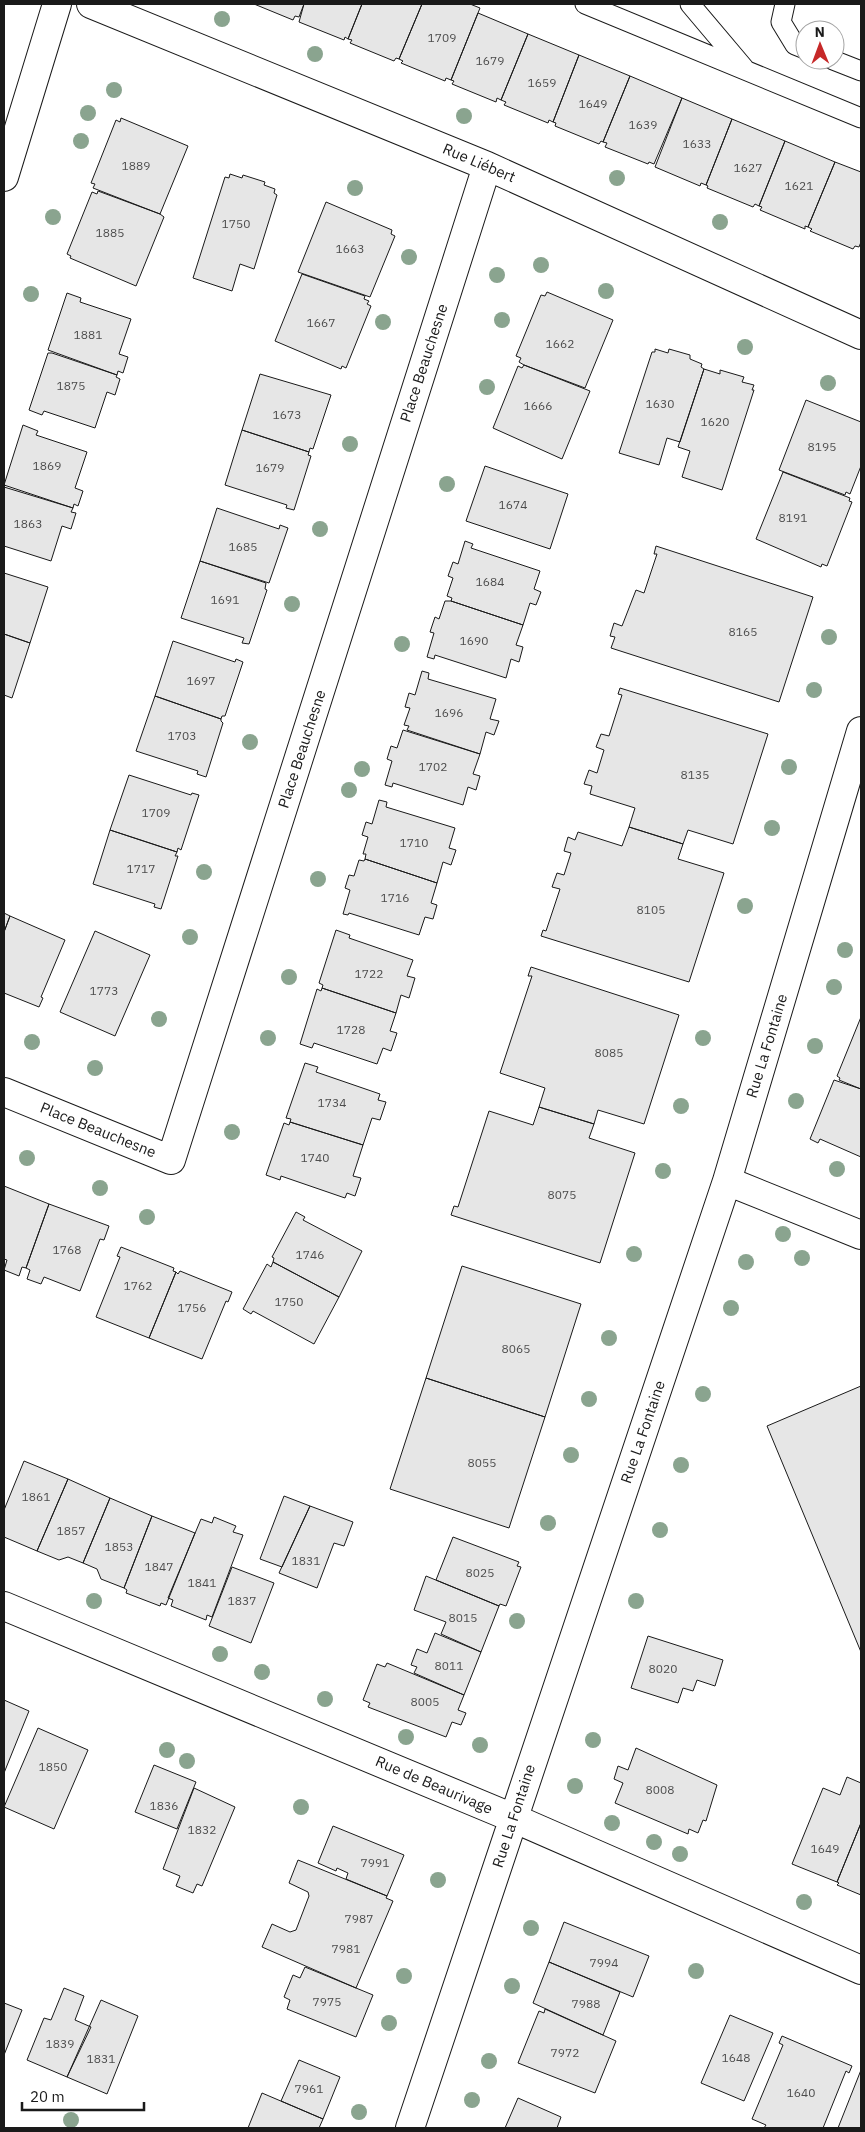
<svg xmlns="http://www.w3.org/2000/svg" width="865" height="2132" viewBox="0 0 865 2132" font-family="'IBM Plex Sans',sans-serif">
<rect width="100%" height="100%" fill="#fff"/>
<!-- building -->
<path fill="#e6e6e6" stroke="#1a1a1a" d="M254,4H304L299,17L295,16L293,20Z
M304,4H362L348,39L345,37L344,40L299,22Z
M362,4H422L399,59L396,58L394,61L350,43L352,40L348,39Z
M422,4H470L480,8L451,80L446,78L445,81L401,63L403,61L399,59Z
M478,13L528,34L501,100L497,98L496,102L452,84L454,81L451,80Z
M528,34L579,55L553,122L549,120L548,123L504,105L506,102L501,100Z
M579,55L630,76L603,142L601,141L599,144L555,126L556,123L553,122Z
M630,76L682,98L654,164L649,162L648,164L605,147L607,143L603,142Z
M682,98L732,119L706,185L701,183L700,186L655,167Z
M121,118L188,146L160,214L93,188L95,184L91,183L116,120L120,122Z
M732,119L785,141L759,206L755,204L753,207L707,188L708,186L706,185Z
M785,141L835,162L808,227L805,226V229L760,210L762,207L759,206Z
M835,162L861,172V242L859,247L855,246L853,249L810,231L812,229L808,227Z
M230,174L242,178L243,175L265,182L264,185L275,189L274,193L277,195L254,269L240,264L232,291L193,278L225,177L229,178Z
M98,191L160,214L164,217L136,286L70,258L71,256L67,254L92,192L97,194Z
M326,202L392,230L391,234L395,236L370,297L298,272Z
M302,274L365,296L364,299L369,301L367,304L371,306L346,368L342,366L341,369L275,341Z
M547,292L613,320L585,388L524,365L519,362L521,358L516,356L541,295L545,296Z
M67,293L81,298L80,302L131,319L119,354L128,357L123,373L118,371L117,375L48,350Z
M655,349L668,353L669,349L690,355V359L702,364L701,367L704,369L680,442L667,438L659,465L619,453L652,352H655Z
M48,353H52L117,375L116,377L120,379L115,395L107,392L95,428L44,411L42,415L29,410Z
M524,365L590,391L562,459L493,428L518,366L522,368Z
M704,369L720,374V370L744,377L742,382L754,385L752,390H754L722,490L682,477L690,451L678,447Z
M260,374L331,395L313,449L310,448L309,452L242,430Z
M806,400L861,422V466L850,494L846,492L845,495L779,470Z
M23,425L38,431L36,435L87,452L75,488L83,491L78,506L74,504L73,508L4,485Z
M242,430L309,452L308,455L311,456L294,510L286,508L287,505L225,485Z
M485,466L568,494L550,549L466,521Z
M783,472L850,498L849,501L852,502L827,566L822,564L821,567L756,539Z
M4,487L73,508L71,512L76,513L71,529L62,526L51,561L4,546Z
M217,508L279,529L280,525L288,528L269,583L200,561Z
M465,541L473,544L471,548L540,571L534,589L541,592L536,605L530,603L523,625L451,601L452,598L447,596L453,578L448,576L453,562L458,564Z
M656,546L813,597L779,702L611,648L615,637L610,636L614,623L622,626L636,590L644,593L657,554H654Z
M200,561L266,583L265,589L267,590L249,644L242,643L244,638L181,618Z
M4,573L48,587L30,643L4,634Z
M445,601H451L523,625L516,645L523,647L519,662L511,659L506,678L435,655L434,659L427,657L434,633L430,632L435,617L439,619Z
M4,634L30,643L12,698L4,695Z
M173,641L235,662L236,659L243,662L225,716H222L221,719L155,696Z
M422,671L429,673L428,679L496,699L490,719L499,721L494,735L486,732L480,754L407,730L409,726L404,725L410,708L405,707L409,693L415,695Z
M620,688L768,734L733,844L688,830L683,844L629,827L635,808L590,794L592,786L584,784L589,770L597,773L604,750L596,747L601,734L609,736L622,695L618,694Z
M155,696L221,719V721L223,723L206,777L197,774L198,771L136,751Z
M403,730L480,754L473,774L480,776L476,790L468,787L463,805L393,783L392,787L385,785L392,761L387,759L391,746L397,748Z
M129,775L191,795L192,793L199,795L181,850L178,848L177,852L110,830Z
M379,800L387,802L386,807L455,828L449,848L456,850L451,865L443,862L437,883L365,859L366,854H363L368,837L362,835L366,822L372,824Z
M629,827L683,844L678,859L724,873L689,982L541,936L543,930L546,931L560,889L552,887L557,873L564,875L571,853L564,851L568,837L575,840L578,832L622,846Z
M110,830L177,852L175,856H178L161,909L154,907L155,904L93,884Z
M365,859L437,883L431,903L437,905L433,919L425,917L419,935L349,913L348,915L343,914L350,890L345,888L349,875L354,876L359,860L364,861Z
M4,913L10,916L4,932Z
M10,916L65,940L41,997L43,998L39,1007L4,993V932Z
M336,930L350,935L349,938L413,960L407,976L415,978L409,998L401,995L396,1013L322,988L323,985L319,983Z
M95,931L150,955L115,1036L60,1012Z
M531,967L679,1015L644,1124L598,1110L594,1124L539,1107L545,1088L500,1073L532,976H528Z
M322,988L396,1013L390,1031L397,1033L391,1051L383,1048L377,1064L314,1043L312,1048L300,1044L317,989L321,991Z
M861,1017V1089L839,1080L840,1078L837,1076Z
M305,1063L318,1067L316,1072L380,1094L378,1100L386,1102L380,1120L372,1118L363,1145L290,1122L291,1119L286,1118Z
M834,1080L861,1089V1157L820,1139L818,1143L810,1139Z
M539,1107L594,1124L589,1138L635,1153L600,1263L451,1215L454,1206L458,1207L489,1111L533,1125Z
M290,1122L363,1145L353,1176L361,1178L355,1196L347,1193L345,1198L281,1176L280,1180L266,1175L284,1123L289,1125Z
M4,1186L49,1204L26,1268L22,1267L19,1276L4,1270L7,1260L4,1259Z
M49,1204L109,1226L104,1240L100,1239L80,1291L44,1277L41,1284L27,1279L30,1270L26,1268Z
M296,1212L305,1217L303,1220L362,1251L339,1297L273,1262L274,1258L272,1257Z
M121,1247L174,1268L173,1271L176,1272L149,1338L96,1317L120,1257L117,1256Z
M273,1262L339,1297L314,1344L253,1311L251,1314L243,1309L267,1264L271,1267Z
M462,1266L581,1304L545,1417L426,1378Z
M180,1271L232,1292L228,1302L226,1301L202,1359L149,1338L176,1272L178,1274Z
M426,1378L545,1417L509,1528L390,1489Z
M861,1386V1652L767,1426Z
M24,1461L68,1479L37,1551L4,1537V1510Z
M68,1479L110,1498L83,1563L68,1557L59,1560L37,1551Z
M284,1496L310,1506L282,1567L260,1559Z
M110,1498L152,1516L124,1588L101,1579L97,1569L83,1563Z
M310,1506L353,1522L344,1546L334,1543L317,1588L279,1573Z
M152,1516L195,1533L166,1605L161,1603L160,1606L126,1593L127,1590L124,1588Z
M214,1517L236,1526L233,1532L243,1535L212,1617L207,1615L206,1620L171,1606L173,1600L168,1598L201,1519L212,1523Z
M453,1537L519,1562L517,1566L521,1567L506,1606L500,1604L499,1606L436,1580Z
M232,1567L274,1583L251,1643L209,1626Z
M426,1576L499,1606L481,1652L441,1634L446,1622L414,1610Z
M435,1633L481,1652L464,1695L414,1673L417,1667L411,1665L417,1649L427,1653Z
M648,1636L723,1660L715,1686L697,1680L693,1691L683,1688L678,1703L631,1688Z
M387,1663L464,1695L458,1710L466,1713L461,1725L452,1722L446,1737L368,1707L370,1703L363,1700L377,1664L385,1667Z
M4,1700L29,1711L4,1773Z
M38,1728L88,1750L54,1829L4,1807Z
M636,1748L717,1785L706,1821L703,1820L698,1833L689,1829L688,1834L615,1803L623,1783L614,1779L618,1766L628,1770Z
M154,1765L196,1782L177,1829L135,1812Z
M847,1777L861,1783V1823L837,1882L792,1864L823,1788L840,1795Z
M194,1788L235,1807L202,1886L197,1884L193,1893L176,1886L180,1876L163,1869Z
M861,1823V1895L837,1885L839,1883L837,1882Z
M333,1826L404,1855L387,1896L346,1879L348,1873L337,1868L336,1871L318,1863Z
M298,1860L387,1896L386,1898L393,1901L356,1988L262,1947L272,1924L290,1932L296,1930L309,1896L308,1892L289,1883Z
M564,1922L649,1956L633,1997L549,1962Z
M549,1962L620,1992L603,2035L533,2003Z
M305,1967L373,1995L356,2037L287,2009L290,2000L284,1997L293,1975L300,1978Z
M64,1988L84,1996L75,2020L91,2027L67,2077L27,2060L44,2018L51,2020Z
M101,2000L138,2016L107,2094L67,2077Z
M4,2003L22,2010L4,2055Z
M545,2009L616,2041L595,2093L518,2063L539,2011L544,2013Z
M730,2015L773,2033L744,2101L701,2083Z
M782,2036L852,2066L849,2073L846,2071L823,2128H764L766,2125L752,2119L783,2045L779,2043Z
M299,2060L340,2077L323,2119L281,2101Z
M861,2070V2128H838Z
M262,2093L323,2119L319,2128H248Z
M518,2098L561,2117L557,2128H505Z"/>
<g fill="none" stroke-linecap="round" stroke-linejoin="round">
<!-- lane casing -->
<g stroke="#1a1a1a" stroke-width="21">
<path id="lane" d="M585,4L861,118
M690,4L744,68
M785,4L781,22L795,45L805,49
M833,60L861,71"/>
</g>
<!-- street casing -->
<g stroke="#1a1a1a" stroke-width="30">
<path id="street" d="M91,4L487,166L861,335
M4,177L57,4
M4,1092L171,1160L487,166
M727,1181L861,1235
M4,1606L513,1818L861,1970
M410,2128L727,1181L861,731"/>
</g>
<!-- lane -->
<use href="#lane" stroke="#fff" stroke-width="19"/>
<!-- street -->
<use href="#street" stroke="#fff" stroke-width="28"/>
</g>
<!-- trees -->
<g fill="#8aa48f">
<circle cx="222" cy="19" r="8"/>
<circle cx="315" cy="54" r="8"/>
<circle cx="114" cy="90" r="8"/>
<circle cx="88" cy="113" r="8"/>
<circle cx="464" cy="116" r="8"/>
<circle cx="81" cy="141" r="8"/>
<circle cx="617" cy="178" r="8"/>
<circle cx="355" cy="188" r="8"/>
<circle cx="53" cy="217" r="8"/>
<circle cx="720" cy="222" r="8"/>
<circle cx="409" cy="257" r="8"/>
<circle cx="541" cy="265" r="8"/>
<circle cx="497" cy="275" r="8"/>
<circle cx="606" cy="291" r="8"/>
<circle cx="31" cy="294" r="8"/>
<circle cx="502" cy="320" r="8"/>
<circle cx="383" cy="322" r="8"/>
<circle cx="745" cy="347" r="8"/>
<circle cx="828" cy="383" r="8"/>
<circle cx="487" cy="387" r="8"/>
<circle cx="350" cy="444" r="8"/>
<circle cx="447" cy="484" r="8"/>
<circle cx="320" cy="529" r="8"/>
<circle cx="292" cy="604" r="8"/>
<circle cx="829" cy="637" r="8"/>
<circle cx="402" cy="644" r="8"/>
<circle cx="814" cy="690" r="8"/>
<circle cx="250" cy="742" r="8"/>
<circle cx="789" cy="767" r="8"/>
<circle cx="362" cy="769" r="8"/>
<circle cx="349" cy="790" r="8"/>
<circle cx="772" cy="828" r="8"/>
<circle cx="204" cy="872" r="8"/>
<circle cx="318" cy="879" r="8"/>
<circle cx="745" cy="906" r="8"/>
<circle cx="190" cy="937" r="8"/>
<circle cx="845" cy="950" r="8"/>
<circle cx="289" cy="977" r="8"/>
<circle cx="834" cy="987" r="8"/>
<circle cx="159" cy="1019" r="8"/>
<circle cx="268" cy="1038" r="8"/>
<circle cx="703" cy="1038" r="8"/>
<circle cx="32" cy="1042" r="8"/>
<circle cx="815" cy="1046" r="8"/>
<circle cx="95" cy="1068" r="8"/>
<circle cx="796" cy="1101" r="8"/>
<circle cx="681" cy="1106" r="8"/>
<circle cx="232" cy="1132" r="8"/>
<circle cx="27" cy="1158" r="8"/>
<circle cx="837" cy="1169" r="8"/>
<circle cx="663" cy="1171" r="8"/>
<circle cx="100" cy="1188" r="8"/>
<circle cx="147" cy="1217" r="8"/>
<circle cx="783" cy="1234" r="8"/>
<circle cx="634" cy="1254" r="8"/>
<circle cx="802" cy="1258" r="8"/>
<circle cx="746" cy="1262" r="8"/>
<circle cx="731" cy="1308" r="8"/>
<circle cx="609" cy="1338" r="8"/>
<circle cx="703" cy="1394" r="8"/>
<circle cx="589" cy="1399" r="8"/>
<circle cx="571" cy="1455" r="8"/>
<circle cx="681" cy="1465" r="8"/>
<circle cx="548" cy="1523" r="8"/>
<circle cx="660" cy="1530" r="8"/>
<circle cx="94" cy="1601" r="8"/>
<circle cx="636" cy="1601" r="8"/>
<circle cx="517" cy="1621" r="8"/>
<circle cx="220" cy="1654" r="8"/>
<circle cx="262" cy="1672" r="8"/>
<circle cx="325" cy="1699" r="8"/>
<circle cx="406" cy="1737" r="8"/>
<circle cx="593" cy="1740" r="8"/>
<circle cx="480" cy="1745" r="8"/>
<circle cx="167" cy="1750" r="8"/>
<circle cx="187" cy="1761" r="8"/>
<circle cx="575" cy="1786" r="8"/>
<circle cx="301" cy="1807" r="8"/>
<circle cx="612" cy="1823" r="8"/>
<circle cx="654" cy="1842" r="8"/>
<circle cx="680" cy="1854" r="8"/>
<circle cx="438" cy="1880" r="8"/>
<circle cx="804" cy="1902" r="8"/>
<circle cx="531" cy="1928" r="8"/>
<circle cx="696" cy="1971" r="8"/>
<circle cx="404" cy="1976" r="8"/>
<circle cx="512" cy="1986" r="8"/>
<circle cx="389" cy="2023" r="8"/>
<circle cx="489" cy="2061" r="8"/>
<circle cx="472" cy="2100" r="8"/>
<circle cx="359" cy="2112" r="8"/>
<circle cx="71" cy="2120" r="8"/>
</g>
<g text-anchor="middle" stroke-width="4" stroke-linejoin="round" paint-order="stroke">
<!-- number labels -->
<g font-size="12" fill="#4d4d4d">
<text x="442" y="42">1709</text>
<text x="490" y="65">1679</text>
<text x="542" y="87">1659</text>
<text x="593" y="108">1649</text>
<text x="643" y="129">1639</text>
<text x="697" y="148">1633</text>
<text x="136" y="170">1889</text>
<text x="748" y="172">1627</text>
<text x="799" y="190">1621</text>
<text x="236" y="228">1750</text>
<text x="110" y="237">1885</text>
<text x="350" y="253">1663</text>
<text x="321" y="327">1667</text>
<text x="88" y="339">1881</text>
<text x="560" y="348">1662</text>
<text x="71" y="390">1875</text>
<text x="660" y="408">1630</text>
<text x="538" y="410">1666</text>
<text x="287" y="419">1673</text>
<text x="715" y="426">1620</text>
<text x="822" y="451">8195</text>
<text x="47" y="470">1869</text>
<text x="270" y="472">1679</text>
<text x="513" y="509">1674</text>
<text x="793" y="522">8191</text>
<text x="28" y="528">1863</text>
<text x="243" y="551">1685</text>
<text x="490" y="586">1684</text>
<text x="225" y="604">1691</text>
<text x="743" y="636">8165</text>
<text x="474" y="645">1690</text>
<text x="201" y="685">1697</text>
<text x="449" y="717">1696</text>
<text x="182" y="740">1703</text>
<text x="433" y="771">1702</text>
<text x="695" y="779">8135</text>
<text x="156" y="817">1709</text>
<text x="414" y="847">1710</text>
<text x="141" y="873">1717</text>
<text x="395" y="902">1716</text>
<text x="651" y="914">8105</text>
<text x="369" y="978">1722</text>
<text x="104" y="995">1773</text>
<text x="351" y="1034">1728</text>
<text x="609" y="1057">8085</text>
<text x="332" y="1107">1734</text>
<text x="315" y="1162">1740</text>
<text x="562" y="1199">8075</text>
<text x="67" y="1254">1768</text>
<text x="310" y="1259">1746</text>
<text x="138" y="1290">1762</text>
<text x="289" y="1306">1750</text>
<text x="192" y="1312">1756</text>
<text x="516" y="1353">8065</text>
<text x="482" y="1467">8055</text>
<text x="36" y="1501">1861</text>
<text x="71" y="1535">1857</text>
<text x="119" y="1551">1853</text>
<text x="306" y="1565">1831</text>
<text x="159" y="1571">1847</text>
<text x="480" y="1577">8025</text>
<text x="202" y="1587">1841</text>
<text x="242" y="1605">1837</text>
<text x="463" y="1622">8015</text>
<text x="449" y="1670">8011</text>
<text x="663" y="1673">8020</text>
<text x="425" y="1706">8005</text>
<text x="53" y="1771">1850</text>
<text x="660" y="1794">8008</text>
<text x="164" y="1810">1836</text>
<text x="202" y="1834">1832</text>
<text x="825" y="1853">1649</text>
<text x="375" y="1867">7991</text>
<text x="359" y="1923">7987</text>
<text x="346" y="1953">7981</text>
<text x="604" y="1967">7994</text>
<text x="327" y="2006">7975</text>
<text x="586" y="2008">7988</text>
<text x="60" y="2048">1839</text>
<text x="565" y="2057">7972</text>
<text x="736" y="2062">1648</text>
<text x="101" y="2063">1831</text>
<text x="309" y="2093">7961</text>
<text x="801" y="2097">1640</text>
</g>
<!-- street labels -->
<g font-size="15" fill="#1a1a1a" stroke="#fff">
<text transform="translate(479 163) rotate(23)" y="5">Rue Liébert</text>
<text transform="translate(424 363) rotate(-72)" y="5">Place Beauchesne</text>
<text transform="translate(302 749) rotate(-72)" y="5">Place Beauchesne</text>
<text transform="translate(767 1046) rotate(-73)" y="5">Rue La Fontaine</text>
<text transform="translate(98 1130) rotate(22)" y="5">Place Beauchesne</text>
<text transform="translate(643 1432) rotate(-71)" y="5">Rue La Fontaine</text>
<text transform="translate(434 1785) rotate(23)" y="5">Rue de Beaurivage</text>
<text transform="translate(514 1816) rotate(-72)" y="5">Rue La Fontaine</text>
</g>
</g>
<!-- border -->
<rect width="865" height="2132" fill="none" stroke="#1a1a1a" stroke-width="10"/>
<!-- north arrow -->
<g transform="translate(820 45) rotate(359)"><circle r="24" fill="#ffffff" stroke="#a3a3a3"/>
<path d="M0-4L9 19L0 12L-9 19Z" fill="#c62828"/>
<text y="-8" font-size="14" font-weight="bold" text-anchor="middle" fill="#1a1a1a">N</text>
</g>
<!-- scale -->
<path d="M22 2102v8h122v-8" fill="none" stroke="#1a1a1a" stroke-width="2.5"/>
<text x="30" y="2102" font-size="15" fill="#1a1a1a" stroke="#ffffff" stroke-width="4" paint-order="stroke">20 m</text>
</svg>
